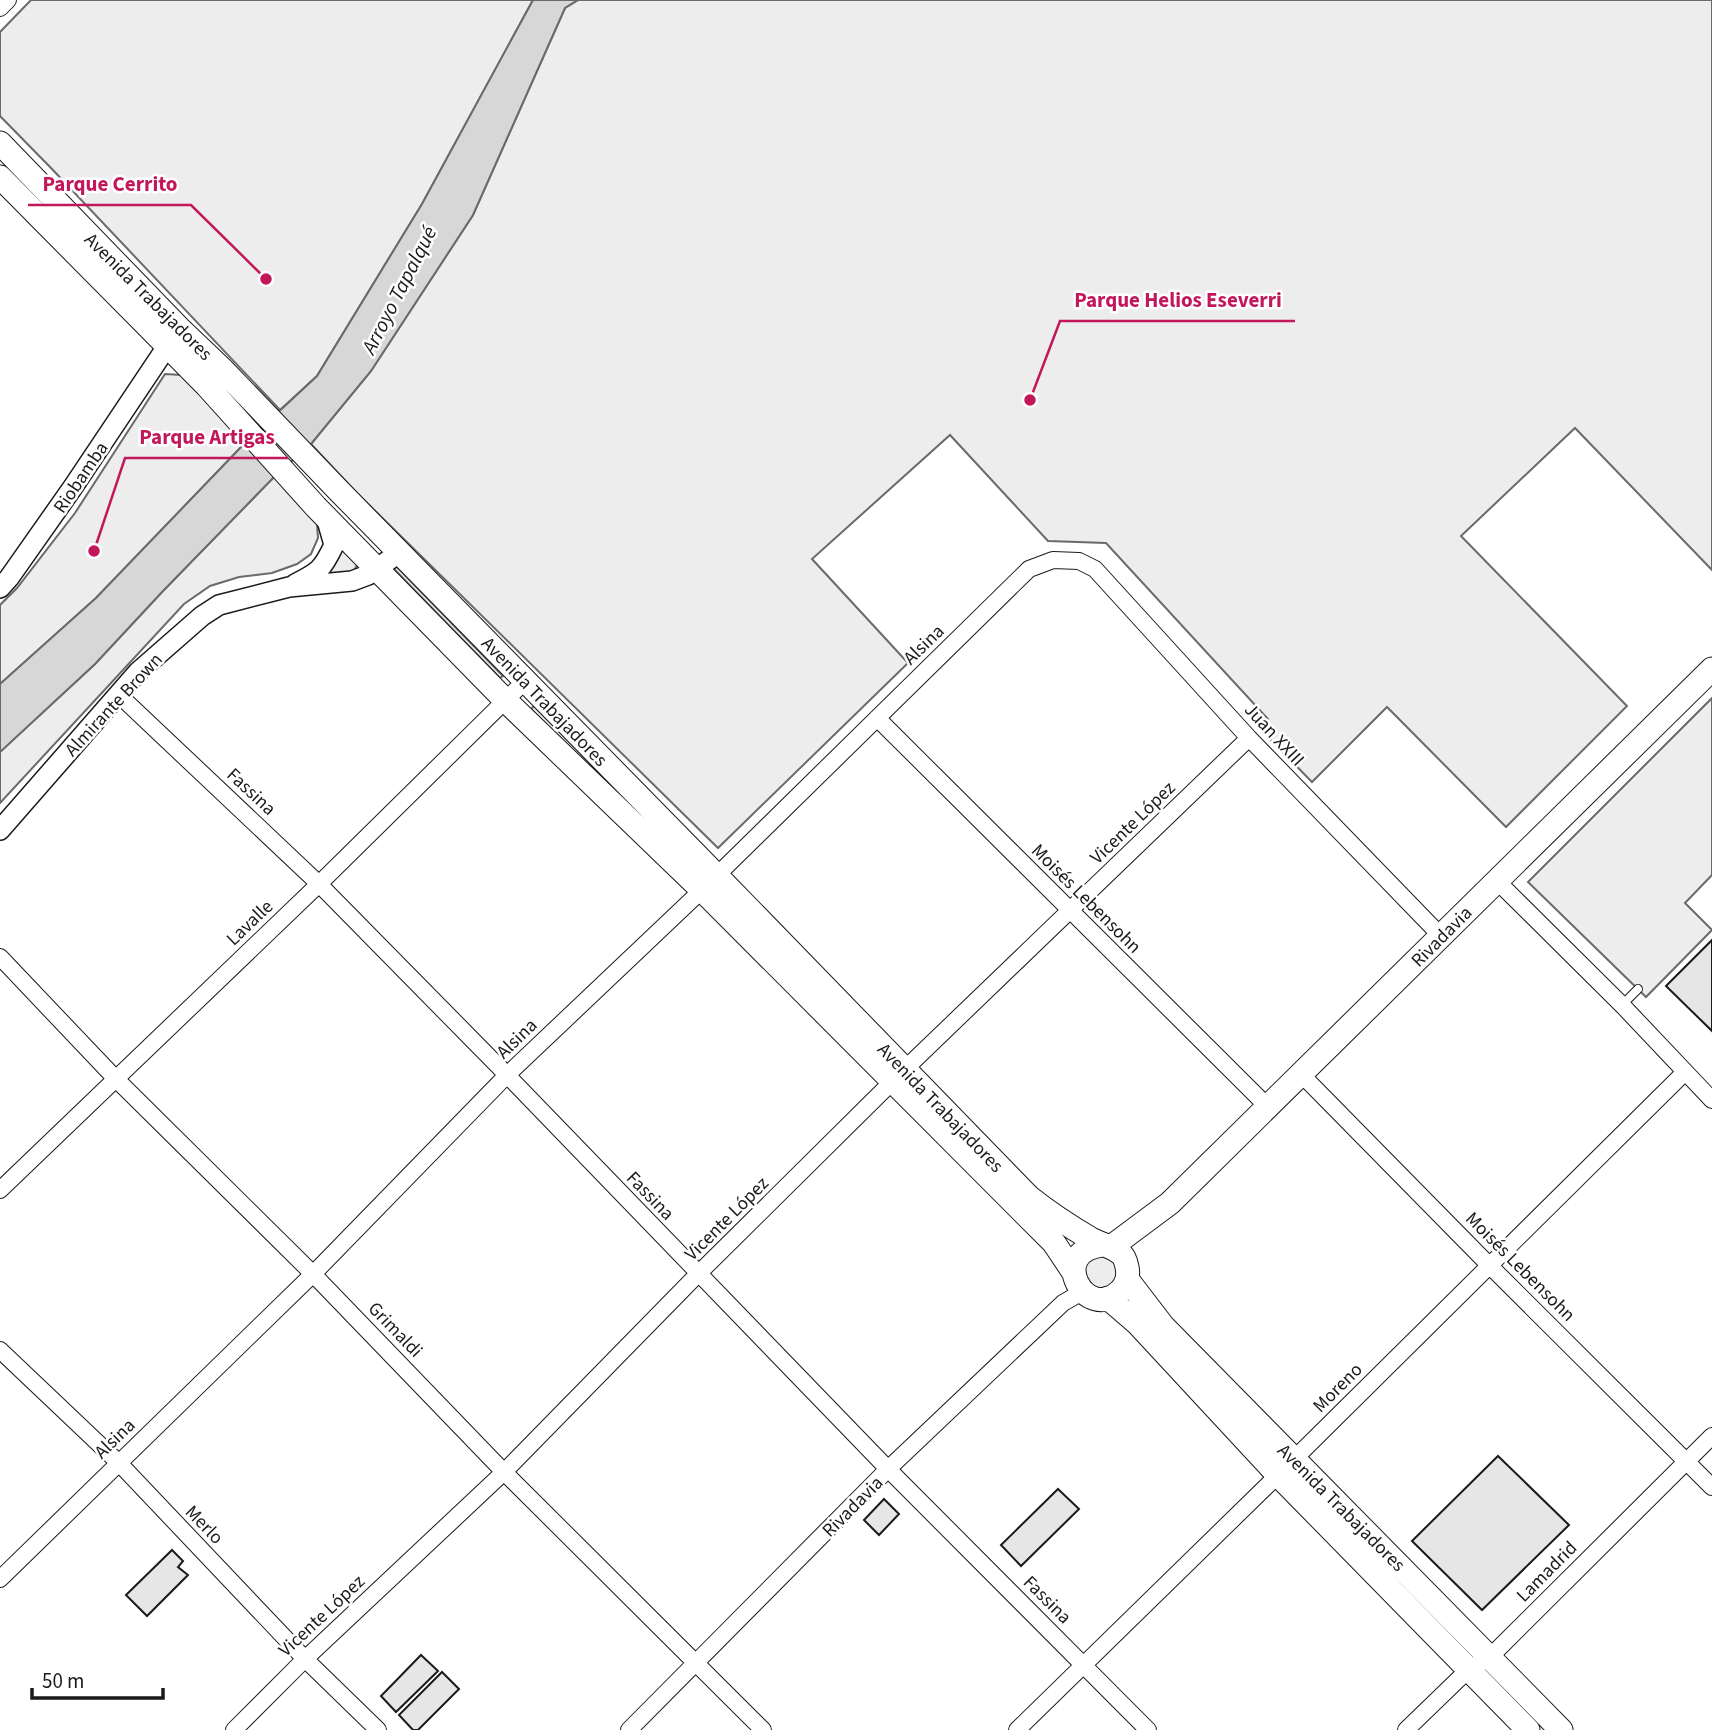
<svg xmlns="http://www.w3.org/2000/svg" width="1712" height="1730" viewBox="0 0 1712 1730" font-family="'Source Sans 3',sans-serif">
<rect width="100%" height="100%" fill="#fff"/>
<!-- built -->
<path fill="#ededed" stroke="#6a6a6a" stroke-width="2" d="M31,0H533L422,204L317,376L280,410L51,168L0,116V32Z
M578,0H1712V570L1575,428L1461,536L1627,706L1506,827L1387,707L1312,782L1265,734L1268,719L1106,543L1048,541L950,435L812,559L908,663L718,848L355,491L311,444L371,371L473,215L565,8Z
M165,374L182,375L245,443L96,598L0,684V605L17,588L75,513Z
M275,476L317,524L318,538L311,554L297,564L272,573L239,577L210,586L184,604L0,803V752L95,664L162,592Z
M345,549L358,563L355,569L349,573L324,578L341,551Z
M395,565L503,676L500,678L393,568Z
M1712,698V875L1685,903L1712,930L1646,997L1528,882Z
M534,706L688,862L686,865L531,709Z
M1100,1254L1115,1261L1119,1278L1105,1290L1088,1285L1083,1268L1085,1263Z"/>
<!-- water -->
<path fill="#d7d7d7" stroke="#6a6a6a" stroke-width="2" d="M533,0H578L565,8L473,215L371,371L311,444L275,476L162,592L95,664L0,752V684L96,598L245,443L317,376L422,204Z"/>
<!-- building -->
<path fill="#e6e6e6" stroke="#1a1a1a" stroke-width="2" d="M1712,940V1031L1666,986Z
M1498,1456L1569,1525L1482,1610L1412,1541Z
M1058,1489L1079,1509L1021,1566L1001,1545Z
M884,1499L899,1514L879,1535L864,1520Z
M172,1550L183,1561L178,1567L188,1575L147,1616L126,1595Z
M421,1655L438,1671L396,1712L381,1696Z
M442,1672L459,1689L418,1730H413L399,1715Z"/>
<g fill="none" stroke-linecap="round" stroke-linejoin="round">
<!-- service casing -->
<g stroke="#1a1a1a" stroke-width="10">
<path id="service" d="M1622,1005L1638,989"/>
</g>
<!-- minor casing -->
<g stroke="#1a1a1a" stroke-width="18">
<path id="minor" d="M0,8L8,0
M119,695L319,884L507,1075L888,1469L1148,1730
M877,718L1268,1107
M1497,881L1622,1005L1712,1100
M0,957L115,1078L313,1274L504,1472L763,1730
M1301,1074L1489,1265L1712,1487
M0,1190L319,884L525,681
M0,1350L119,1463L305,1659L378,1730
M0,1579L313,1274L507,1075L702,890L1029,569L1053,560L1079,561L1095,569L1249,738L1441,936
M234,1730L305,1659L504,1472L698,1274L905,1069L1249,738
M629,1730L888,1469L1063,1303L1082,1292
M1017,1730L1278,1475L1685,1072
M1406,1730L1468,1670L1490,1657L1712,1436"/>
</g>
<!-- tertiary casing -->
<g stroke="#1a1a1a" stroke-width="22">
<path id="tertiary" d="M295,584C319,572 322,570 334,545L326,517
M0,588L9,578L73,487L174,336
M0,830L138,672L202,616L219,605L289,587L352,581L368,575L400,552"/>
</g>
<!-- secondary casing -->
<g stroke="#1a1a1a" stroke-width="25">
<path id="secondary" d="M0,143L179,328L221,368L340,492L717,876L1029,1197C1049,1213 1069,1226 1091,1239C1100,1244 1112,1246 1120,1253C1124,1256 1126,1262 1127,1267C1129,1276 1126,1285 1120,1291C1086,1324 1046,1252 1102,1245
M0,177L207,386L316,507L505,700L702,890L1054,1243L1074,1273
M1111,1247L1170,1203L1712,669
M1127,1279L1163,1326L1561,1730
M1108,1298L1137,1323L1278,1475L1528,1730"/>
</g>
<!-- service -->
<use href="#service" stroke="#fff" stroke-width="8"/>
<!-- minor -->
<use href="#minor" stroke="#fff" stroke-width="16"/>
<!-- tertiary -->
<use href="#tertiary" stroke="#fff" stroke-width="19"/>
<!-- secondary -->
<use href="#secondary" stroke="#fff" stroke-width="23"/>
</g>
<g text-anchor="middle" stroke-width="5" stroke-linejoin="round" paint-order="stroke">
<!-- street labels -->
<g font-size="19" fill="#1a1a1a" stroke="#fff">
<text transform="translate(149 296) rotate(45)" y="7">Avenida Trabajadores</text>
<text transform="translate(80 477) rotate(-56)" y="7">Riobamba</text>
<text transform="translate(923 644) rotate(-44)" y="7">Alsina</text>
<text transform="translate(545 701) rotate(46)" y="7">Avenida Trabajadores</text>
<text transform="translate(113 704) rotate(-47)" y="7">Almirante Brown</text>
<text transform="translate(1275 734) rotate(47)" y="7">Juan XXIII</text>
<text transform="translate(252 791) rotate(43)" y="7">Fassina</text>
<text transform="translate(1132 822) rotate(-44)" y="7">Vicente López</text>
<text transform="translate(1087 898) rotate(45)" y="7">Moisés Lebensohn</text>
<text transform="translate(249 922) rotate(-44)" y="7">Lavalle</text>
<text transform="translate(1441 936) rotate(-45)" y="7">Rivadavia</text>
<text transform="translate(516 1038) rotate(-44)" y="7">Alsina</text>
<text transform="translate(941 1107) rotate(46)" y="7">Avenida Trabajadores</text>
<text transform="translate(651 1195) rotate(46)" y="7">Fassina</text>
<text transform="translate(726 1218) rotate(-45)" y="7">Vicente López</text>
<text transform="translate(1521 1266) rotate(45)" y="7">Moisés Lebensohn</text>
<text transform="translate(396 1329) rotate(46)" y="7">Grimaldi</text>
<text transform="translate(1337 1387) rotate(-45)" y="7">Moreno</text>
<text transform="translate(114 1438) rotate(-44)" y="7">Alsina</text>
<text transform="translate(852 1506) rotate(-45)" y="7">Rivadavia</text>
<text transform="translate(1342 1507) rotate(45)" y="7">Avenida Trabajadores</text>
<text transform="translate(205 1524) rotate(46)" y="7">Merlo</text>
<text transform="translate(1546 1571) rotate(-45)" y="7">Lamadrid</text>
<text transform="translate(1048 1599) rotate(45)" y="7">Fassina</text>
<text transform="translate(321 1615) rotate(-43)" y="7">Vicente López</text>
</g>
<!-- water labels -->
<g font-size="21" font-style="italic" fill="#1a1a1a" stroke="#fff">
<text transform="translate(399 290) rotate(-63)" y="7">Arroyo Tapalqué</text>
</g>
</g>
<!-- callouts -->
<path fill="none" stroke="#c2185b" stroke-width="2.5" d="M266 279L191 205H28M1030 400L1060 321H1295M94 551L125 458H288"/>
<g fill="#c2185b" stroke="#fff" stroke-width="2.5">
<circle cx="266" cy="279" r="7"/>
<circle cx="1030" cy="400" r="7"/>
<circle cx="94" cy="551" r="7"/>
</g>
<g font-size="21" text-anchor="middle" font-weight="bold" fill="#c2185b" stroke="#fff" stroke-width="5" stroke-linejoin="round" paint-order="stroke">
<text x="110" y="191">Parque Cerrito</text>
<text x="1178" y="307">Parque Helios Eseverri</text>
<text x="207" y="444">Parque Artigas</text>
</g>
<!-- scale -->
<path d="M32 1688v10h131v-10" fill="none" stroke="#1a1a1a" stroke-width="3.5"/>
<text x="42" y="1688" font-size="21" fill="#1a1a1a" stroke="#ffffff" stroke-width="5" paint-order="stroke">50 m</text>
</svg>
